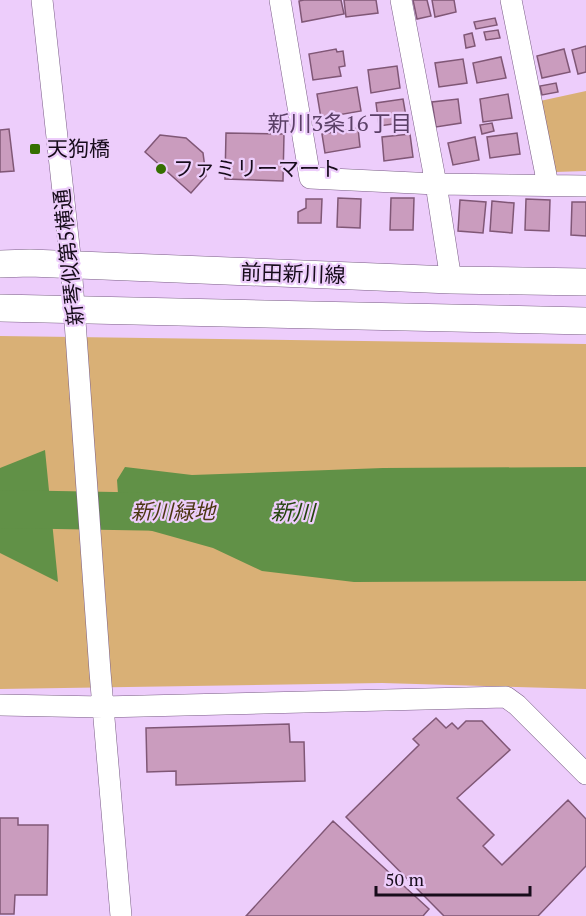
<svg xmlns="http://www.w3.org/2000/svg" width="586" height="916" viewBox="0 0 586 916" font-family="'PT Serif','Noto Sans JP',serif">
<rect width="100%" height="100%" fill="#edcdfb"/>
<!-- green -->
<path fill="#d9b076" d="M586,91V171L555,172L540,101Z
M0,336L586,344V689L382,683L0,689Z"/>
<!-- water -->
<path fill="#619147" d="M45,450L58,582L0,553V468Z
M125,467L192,475L383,468L586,467V581L354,582L262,571L213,548L120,522L117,480Z"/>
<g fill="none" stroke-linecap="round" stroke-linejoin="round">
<!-- river -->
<path stroke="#619147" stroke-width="38" d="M0,509L171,512"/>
</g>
<!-- building -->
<path fill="#ca9cbe" stroke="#805776" stroke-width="1.5" d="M304,0H341L344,14L302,22L299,1Z
M344,0H376L378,13L346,17Z
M413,0H427L431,16L417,19Z
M432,0H454L456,12L435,17Z
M495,18L497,25L476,29L474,22Z
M498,30L500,38L486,40L484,32Z
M472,33L475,46L466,48L464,35Z
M586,46V72L578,74L572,50Z
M336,49L337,52L343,51L345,66L339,67L341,76L313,80L309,54Z
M564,49L570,72L542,78L537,56Z
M501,57L506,78L477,83L473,63Z
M463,59L467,83L439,87L435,63Z
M397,66L400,88L371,93L368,70Z
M556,83L558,92L542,95L540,86Z
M357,87L361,111L321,118L317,94Z
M508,94L512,118L483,122L480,99Z
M403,99L407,122L379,126L376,103Z
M458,99L461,123L436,127L432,102Z
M492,123L494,131L482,134L480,125Z
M358,128L360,147L325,153L322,134Z
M9,129L14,171L0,172V130Z
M226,133L284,134L283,181L225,179Z
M517,133L520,154L490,158L487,137Z
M410,134L413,157L384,161L382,137Z
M160,135L186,138L203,153L206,176L191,193L145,152Z
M475,137L479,160L453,165L448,143Z
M338,198L361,199L360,228L337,227Z
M391,198H414L413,230H390Z
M306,199H322L321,223H298V212L306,208Z
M526,199L550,200L549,231L525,230Z
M460,200L486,202L483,233L458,231Z
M492,201L514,203L512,233L490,231Z
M572,202H586V236L571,235Z
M436,718L446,728L452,723L458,729L466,721H482L510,750L457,798L494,835L483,846L502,865L568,800L586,819V866L538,916H444L346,817L419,745L413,739Z
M289,724L290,742H304L305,781L176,785V771L147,772L146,728Z
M0,818H18V825H48L47,895H15L14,914H0Z
M333,821L429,909L423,916H246Z"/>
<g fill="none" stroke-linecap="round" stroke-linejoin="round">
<!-- minor casing -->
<g stroke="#7a5e86" stroke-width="22">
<path id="minor" d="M42,0L71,265L100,672L121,916
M280,0L310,178L436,184L586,186
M401,0L436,184L451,280
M511,0L548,185
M0,705L103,707L506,697L517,705L586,774"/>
</g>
<!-- major casing -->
<g stroke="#7a5e86" stroke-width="28">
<path id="major" d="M0,264L30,263L451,280L586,282
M0,308L586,321"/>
</g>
<!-- minor -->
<use href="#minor" stroke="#fff" stroke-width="21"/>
<!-- major -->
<use href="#major" stroke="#fff" stroke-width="27"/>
</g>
<!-- markers -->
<g fill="#356f00" stroke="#edcdfb" stroke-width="2">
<rect x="29" y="143" width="12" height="12" rx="3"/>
<circle cx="161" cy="169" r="6"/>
</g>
<g text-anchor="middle" stroke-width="4.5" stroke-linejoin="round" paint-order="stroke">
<!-- poi labels -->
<g font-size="21" fill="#170c1b" stroke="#edcdfb" text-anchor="start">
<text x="47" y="156">天狗橋</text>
<text x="173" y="176">ファミリーマート</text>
</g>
<!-- street labels -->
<g font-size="21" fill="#170c1b" stroke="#edcdfb">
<text transform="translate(69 257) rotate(-96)" y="7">新琴似第5横通</text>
<text transform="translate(293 274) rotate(2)" y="7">前田新川線</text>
</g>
<!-- park labels -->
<g font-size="21" font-style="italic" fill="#4c3613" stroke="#edcdfb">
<text x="173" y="519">新川緑地</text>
</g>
<!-- neighbourhood labels -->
<g font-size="22" fill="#5b4067" stroke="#edcdfb">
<text x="340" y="131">新川3条16丁目</text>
</g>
<!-- water labels -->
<g font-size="22" font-style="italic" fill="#23430d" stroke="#edcdfb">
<text transform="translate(293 512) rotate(1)" y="8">新川</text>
</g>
</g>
<!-- scale -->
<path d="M376 886v9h154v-9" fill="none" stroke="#170c1b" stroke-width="3"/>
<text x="385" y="886" font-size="18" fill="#170c1b" stroke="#edcdfb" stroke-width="4.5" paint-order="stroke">50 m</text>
</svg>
